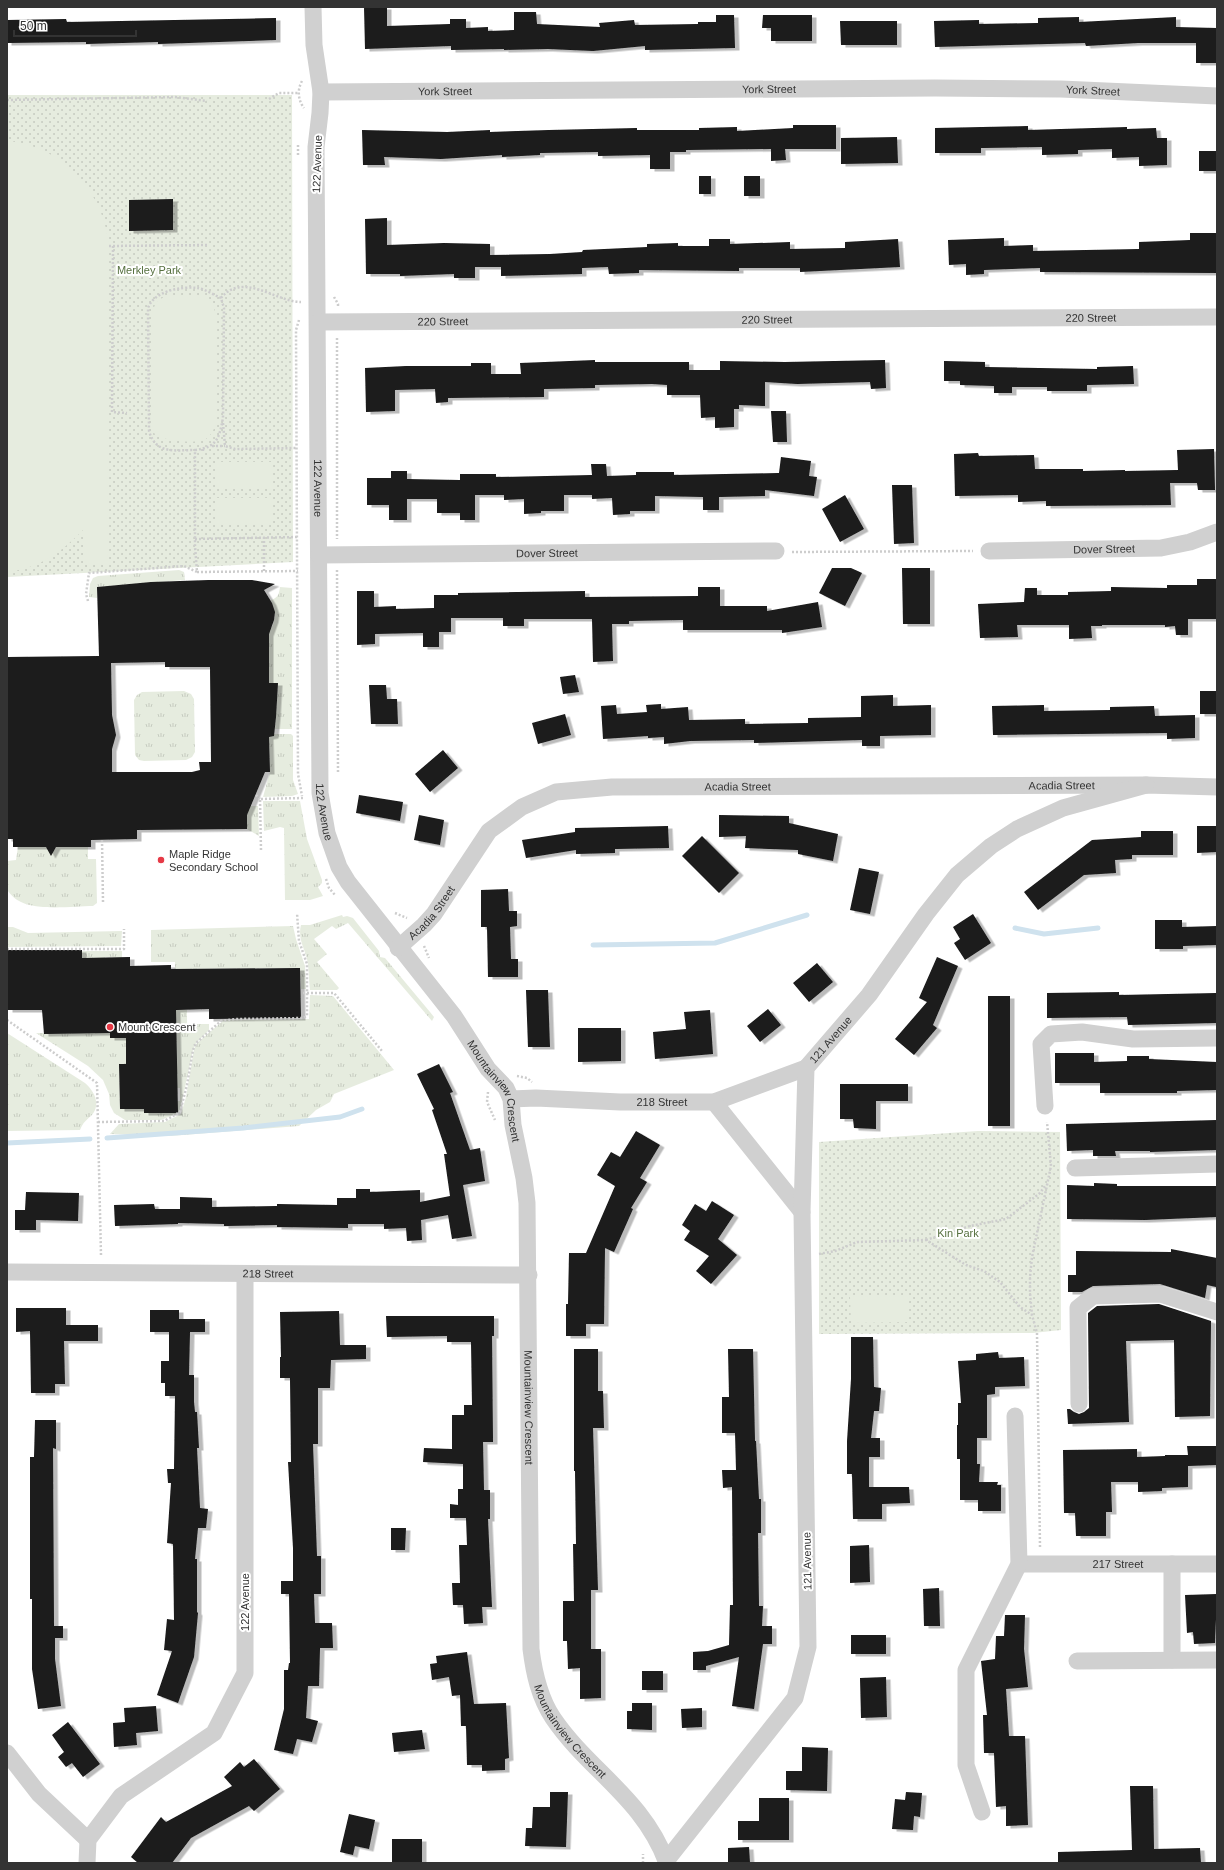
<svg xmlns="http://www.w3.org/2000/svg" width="1224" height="1870" viewBox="0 0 1224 1870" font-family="Helvetica,sans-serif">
<defs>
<pattern id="grass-tufts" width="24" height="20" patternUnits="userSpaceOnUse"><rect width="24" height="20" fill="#e6ecdf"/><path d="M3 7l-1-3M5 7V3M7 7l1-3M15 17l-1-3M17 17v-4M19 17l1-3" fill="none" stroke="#c6cbc0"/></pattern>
<pattern id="park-dots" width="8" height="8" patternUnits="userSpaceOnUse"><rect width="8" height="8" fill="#e6ecdf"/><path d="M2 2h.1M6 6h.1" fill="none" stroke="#c6cbc0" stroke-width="1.8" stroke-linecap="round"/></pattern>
<filter id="shadow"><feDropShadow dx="4.5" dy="2.5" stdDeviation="0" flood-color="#0004"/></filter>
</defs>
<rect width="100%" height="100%" fill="#fff"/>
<!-- grass -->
<path fill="url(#grass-tufts)" d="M179,570L184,572L185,580L97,587V598L89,597L90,584L93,578L98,576Z
M280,587L292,588V729H275L278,683H269L267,634L273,625L275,615L271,600C278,598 279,594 280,587Z
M184,691L191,694L194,699L195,752L192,757L186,760L144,761L139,760L135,755L134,700L137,695L142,692Z
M274,734H291L293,736V780L298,794L292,796L263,797L270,772L269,737L273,736Z
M263,801H300L307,839L322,880V883L318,887L323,896L310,900H285L284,828L280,827L264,831Z
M247,806H258L259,836L247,829Z
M18,847H46L48,850H55L56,847H88V859H96L97,903L93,906C74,906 39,911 21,902C16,900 11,895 7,890V861L16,860Z
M342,915L343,917L347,916L353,918L379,951L380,957L385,958L430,1012L434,1017L432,1021L348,923L336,929L332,926L314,939L327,954L317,962L339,988L337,990H310C309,982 309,974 308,965C307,951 297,941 301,925H310Z
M293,926L296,939L305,966L306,989H301L300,968L175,969V962H151V930Z
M7,927H13L28,933L122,931L121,946L7,947Z
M82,951H122V958L105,957V959L82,960Z
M310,995L333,996L394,1070L334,1094L330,1102L316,1110L299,1126L170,1136L110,1134L119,1124L165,1122L181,1114L186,1097L194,1049L197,1043L224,1020L309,1019Z
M176,1008L187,1010V1024H209V1030L196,1043L193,1050L181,1106L178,1113L161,1120H125L114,1113L110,1105L109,1094L103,1080L88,1066L36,1033H110V1038H126V1064H119L120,1109H144V1113H177V1101H180V1088H177Z
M7,1033L85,1083C93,1090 100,1101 94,1112C90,1119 85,1118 80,1130L7,1131Z"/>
<!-- park -->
<path fill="url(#park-dots)" d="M7,95H292L293,562L7,577Z
M978,1131L1060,1132L1061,1330L1033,1333L819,1334V1142Z"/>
<!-- pitch -->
<path fill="#e6ecdf" d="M7,141C63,146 104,192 109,246L107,565H83V530C60,553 40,568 7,572Z
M167,295L204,296L213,303L216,317L217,423C213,429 211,438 203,440C193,444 164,440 155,435L152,425V313L156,302Z
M215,462H272V488L215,489Z
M215,498H273V524L215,525Z
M907,1296V1322L851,1323L850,1297Z"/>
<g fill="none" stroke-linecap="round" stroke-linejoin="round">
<!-- stream -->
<path stroke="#cfe2ee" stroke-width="5" d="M1015,928L1044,934L1098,928
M593,945L715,943L807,915
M107,1138L243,1128L340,1117L362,1109
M7,1143L90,1139"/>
</g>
<!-- building -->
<path fill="#1a1a1a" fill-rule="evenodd" filter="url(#shadow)" d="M364,7H387V26L450,24V19H466V28L488,27V31L514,30V12H536L537,24L600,27L599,23L634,20L635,25L698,24V22H716V15H734L735,48L645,50V46L593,51L548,49L504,50V49L451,50V46L365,49Z
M763,15H812V41H771V28H762Z
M1079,17V22L1176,17V27L1217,28V63H1196V43H1138L1086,46L1085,43L935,47L934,21L979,20V24L1038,23V18Z
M276,18V40L158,44V42L86,44V42L7,43V20L66,19L67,22Z
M840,21H897V45H841Z
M793,125H836V149H785L786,160L771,161V149L686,150V152H670V169H650V155L598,156V152L540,153V155L502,157V155L441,159L384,157L385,165H363L362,130L447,132L490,130V132L549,130L637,128V130H699V128L737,127V131L793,128Z
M1028,126V130L1127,127V129L1156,128L1157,138H1167V165L1139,166V157L1112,158V149L1078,150V154L1042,155V147L981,148V153H935V128Z
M897,137L898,163L841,164V138Z
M1199,151H1217V171H1199Z
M699,176H711V194H699Z
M744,176H760V196H744Z
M173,199V230L129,231V200Z
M387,218V245L444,243L490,244V255L550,254L582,252L583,250L647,247V244L678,243V246H709V239H730V244L790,242V249L845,248V242L898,239L900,267L800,272V268H739V271L639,270V273L609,274L608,267L582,268V274L501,276V267H475V278H454V274L400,276V274H366L365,219Z
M1190,233H1217V273L1040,272V268L984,270V274L966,275V264L949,265L948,240L1004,238V246L1033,245V251L1139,249V242L1190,240Z
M595,360V362H689V370H720V361L785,362L885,360L886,388L871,389L870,382L797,384L765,382V406L739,405V409H734V427L715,428V417L701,418L700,395H667V385L652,384L595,385V388L544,389V397L448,398V402L436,403L435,389L395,390V411L366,412L365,368L406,366H471V363H491V374H521L520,363Z
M944,361L985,362V367L1097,369V367L1133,366L1134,384L1087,385V391H1047V387H1012V393H994V386L960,385V381H944Z
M771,411H786L787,442H773Z
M1214,449L1215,490H1198L1197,483H1170L1171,505L1046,506V501L1018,502V495L955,496L954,454L978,453L979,456L1034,455L1035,469H1083V471L1125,470V471L1178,470L1177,450Z
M781,457L811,461L809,476L817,477L814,496L765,490V496L719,497V510H703V497L655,496V511H630V514L613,515L612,498L592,499V495H564V511H541V513L524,514V499L504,500V495H475V520H460V513H437V499H407V520H389V505H367V478H391V471H407V479L460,480V474H496V477L592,475L591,464H606L607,476L636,475V472H674V475L779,473Z
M892,485H912L914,543L894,544Z
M845,495L864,529L840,542L822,509Z
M832,568H851L862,573L845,606L819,593Z
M902,568H930V624H903Z
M1197,579H1217V619H1188V635H1176L1175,626L1165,627V625H1102V626H1091L1092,638L1069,639V625H1017L1018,637L980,638L978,604L1024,602L1025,588H1037V595H1068V592L1111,591V587L1167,588V585H1197Z
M209,580H252L275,584L264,590L272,603L275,612L274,620L269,634V683H278L276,717L274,736L269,737L270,772H265L247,815V829L137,830V839L91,840V847H56L51,856L46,847H13V839H7V657L99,656L97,587L151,582ZM165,662V667H210L211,762H199L200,770L192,772H112V749L116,735L112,715L111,663Z
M698,587H720V606H767V611L818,602L822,627L782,633V630H683V620L629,621V624H612L613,661L593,662L592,619H524V626H503V618H451V632H439V647H423V633L375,634V644L357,645V591H374V607L396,606V609L434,608V595H458V593L585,591V597L698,596Z
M575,675L579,692L563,694L560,677Z
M369,685H386L387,699H397L398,724H371Z
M1200,691H1217V714H1200Z
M893,695V706L931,705V735L880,736V746H862V740L754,743V740L690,741L664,744V737L648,738V736L603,739L601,706L616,705L617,714L647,712L646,705L661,704V709L688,707L689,720L745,719V724L808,723V718L861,717V696Z
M1044,705V711L1110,710V707L1154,706L1155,716L1195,715V738L1167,739V733L993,735L992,706Z
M565,714L571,735L538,744L532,723Z
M443,750L458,768L430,792L415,774Z
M359,795L403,802L400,821L356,813Z
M419,815L444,820L440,845L414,840Z
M719,815L789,816V823L838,834L833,861L798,854V850L745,848L746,836L719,837Z
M668,826L669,848L615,849V853L576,854V850L526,858L522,840L575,832V828Z
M1197,826H1217V852L1197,853Z
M1141,831H1173V855H1132V859L1115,860L1116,873L1084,875L1038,910L1024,892L1092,840L1141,837Z
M702,836L739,873L719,893L682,856Z
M859,868L879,872L870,914L850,910Z
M508,889L509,911H517V926L510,927L511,959H518V977H488L487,927H481V890Z
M973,914L991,943L965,960L954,943L960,939L953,927Z
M1155,920H1182V927L1217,926V945L1183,946V949H1155Z
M8,950H82V958L130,957V966L171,965V969L300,968L301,1018L209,1019V1009L176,1010L178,1113H144V1109H120L119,1064H126V1038H110V1033L44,1034L42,1010H8Z
M937,957L958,966L933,1025L937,1028L914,1055L895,1039L927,1002L919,998Z
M817,963L833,982L809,1002L793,983Z
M526,990H548L550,1047H528Z
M1119,992V995L1217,993V1023L1128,1025L1127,1017L1047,1018V993Z
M988,996H1010V1126H988Z
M768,1009L781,1025L760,1042L747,1026Z
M710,1010L713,1054L655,1059L653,1032L686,1029L684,1012Z
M578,1028H621V1061L578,1062Z
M1055,1053H1094V1062L1127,1061V1056H1149V1059L1217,1062V1090L1177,1091V1093H1100V1083H1055Z
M439,1064L453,1092L450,1093L470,1150L480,1148L485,1181L463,1185L472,1236L452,1239L448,1215L421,1220L422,1240L407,1241L406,1228L384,1229V1224H348V1228L277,1227V1225L224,1226V1224L178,1223V1224L115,1226L114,1205L154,1204L155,1209H180V1197L212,1198V1207L277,1206V1204L337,1205V1198H356V1189H370V1192L420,1190V1202L450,1196L444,1154H447L432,1110L434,1109L417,1074Z
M840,1084H908V1101H876V1129L854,1128L853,1119H840Z
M1217,1120V1150L1150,1152V1151H1115L1116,1156H1093V1150L1067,1151L1066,1124Z
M636,1131L660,1145L640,1178L647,1182L631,1208L633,1209L614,1252L605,1248L604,1324H586V1336H566V1304H568L569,1253H586L615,1186L597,1175L611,1152L620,1157Z
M1094,1183L1117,1184V1186H1217V1217L1145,1220L1067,1219V1185L1094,1186Z
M26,1192L79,1193L78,1221L36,1220V1230H15V1210H25Z
M712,1201L734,1215L718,1239L737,1255L711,1284L696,1271L709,1256L684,1240L690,1231L682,1225L695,1204L706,1211Z
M1171,1249L1217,1258L1216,1287L1207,1285L1205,1298L1160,1284L1093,1286L1082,1292H1068V1275H1076V1251L1171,1252Z
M1159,1304L1211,1321L1210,1416L1175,1417L1174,1340L1126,1341L1129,1422L1068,1424L1067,1409H1070L1074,1412L1079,1414L1084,1412L1089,1408L1088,1313L1097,1306Z
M16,1308H66V1325H98V1341H64L65,1384H55V1393H31L30,1331L16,1332Z
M150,1310H179V1319H205V1332H190L189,1375H194V1402L195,1412H197L199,1448H197L200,1508L208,1509L206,1528H198L195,1559H197V1612L198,1613L194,1657L178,1703L157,1695L172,1651L164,1650L167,1619L174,1620L173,1544L167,1543L171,1483H168L167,1469H174L175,1396H165V1383H161V1361H169V1332H150Z
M339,1311L340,1345H366V1359L331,1360L330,1388H318V1444H313L317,1556H321V1594H314L315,1623H332L333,1648H320L319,1686H308L306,1718L318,1721L312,1742L297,1739L293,1754L274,1750L284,1709V1670H288L289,1663H290L289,1594H281V1581H293V1548L288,1462H291L290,1378H280V1357H281L280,1312Z
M386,1316H494V1336H492L493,1442H483L484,1490H490V1519H488L492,1607H482L483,1623L464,1624L463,1605H453L452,1583H460L459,1545H467L466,1518H450V1504L458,1505V1489H463V1464L423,1462L424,1448L452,1449V1415H464V1405H472L471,1342H447V1336L387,1337Z
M851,1337H873L874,1387L881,1388L879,1411H874L871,1438H880V1457H869V1487H909L910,1503L882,1504V1519H853L852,1474H847V1441L851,1379Z
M574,1349H598V1391H603L604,1428H593L598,1590H591V1649H601V1698L580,1699V1668L568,1669L567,1641H563V1601H574L573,1544H576L575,1471H574Z
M728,1349H753L755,1441H756L759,1499H761V1533H758L759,1606H763L762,1626H772V1644H763L754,1709L732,1706L739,1657L706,1666V1670H693V1652L708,1651L729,1645L730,1605H733L732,1487L723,1488L722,1470H736L735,1433H722V1397H729Z
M998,1352L999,1358L1024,1357L1025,1386L995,1387V1394L987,1395V1438H977V1464H980L979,1482H998L997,1485H1001V1511H978V1500H960V1459H957V1425H958V1403H961L958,1361L976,1360V1354Z
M35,1420H56V1449L53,1448L54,1626H63V1638H55V1659L61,1706L38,1709L32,1669V1599H30V1457H34Z
M1187,1446H1217V1465L1188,1466V1487L1162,1488V1491L1138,1492V1482H1111L1112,1512H1106V1536H1076L1075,1513H1064L1063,1450L1137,1449V1457L1165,1456V1455H1188Z
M391,1528H406L405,1550H391Z
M869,1545L870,1582L850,1583V1546Z
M939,1588L940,1626H924L923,1589Z
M1217,1594L1215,1643L1194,1644L1193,1632L1187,1633L1185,1595Z
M1005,1615H1025L1024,1649L1028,1687L1006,1689L1009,1736H1025L1028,1825L1006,1826V1806L996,1807L994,1753H984L983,1715H987L981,1661L995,1659L996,1636H1004Z
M851,1635H886V1654H851Z
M467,1652L474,1704L506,1703L509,1758L505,1759V1770L482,1771V1765H467L466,1726H461L460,1695L452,1696L449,1677L432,1680L430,1664L437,1663L436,1656Z
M642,1671H663V1690H642Z
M886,1677L887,1717L861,1718L860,1678Z
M632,1703H652V1730L627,1729V1711H632Z
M156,1706L158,1731L136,1733L137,1745L114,1747L113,1723L125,1722L124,1708Z
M702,1708V1727L682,1728L681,1709Z
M68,1722L100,1764L83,1777L72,1763L66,1767L58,1757L64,1752L52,1735Z
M422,1730L425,1749L394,1752L392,1733Z
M802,1747L828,1748L827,1791L786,1790V1771H802Z
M254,1759L280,1789L254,1811L249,1806L191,1838L172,1863H138L131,1857L161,1817L166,1822L232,1786L224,1777L240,1762L244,1767Z
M1130,1786H1153L1154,1849L1200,1848L1201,1863H1058V1852L1132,1850Z
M550,1792H568L566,1847L525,1846L526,1828H532L533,1807H550Z
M906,1792L922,1793L920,1817L914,1816L913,1830L892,1829L895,1799L905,1800Z
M759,1798H789V1840H738V1821H759Z
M349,1814L375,1820L369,1849L355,1846L353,1855L340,1852Z
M392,1839H422V1863H392Z
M749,1847L750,1863H728V1848Z"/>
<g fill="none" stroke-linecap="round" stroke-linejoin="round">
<!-- path -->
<path stroke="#cdcdcd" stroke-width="2.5" stroke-dasharray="2 2" stroke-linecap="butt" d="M302,81C297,90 298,100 304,108
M269,99L279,93H299
M7,100L175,97L207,101
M298,155V145
M109,246L208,245
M113,246L112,412L127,413
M334,297L338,304V307
M221,298C243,271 276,302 301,302
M299,320L296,330L298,774L302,796
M337,338V539
M223,423L225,446L235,449L297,448
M212,446H225
M203,449V453
M195,539L298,537
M792,552L973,551
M337,570L338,773
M264,571V537
M197,572L298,571
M88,601L86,594L89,573L184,566L197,572L195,546V450C217,447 219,439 223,418L224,308L221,298C214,295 205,289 198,288C181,286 154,291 148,308L149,431C156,455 175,450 195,450
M256,795L260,799
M102,840L103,902
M261,850L260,799L303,798
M326,879L329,888L335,895
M395,913L407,918
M424,946L429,958
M7,949H124V929
M303,993H334L382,1051
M7,1020L97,1083L101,1256
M517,1076L527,1078L532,1082
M488,1092L487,1102L495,1120
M98,1122L164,1121L180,1112L187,1085L193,1050L196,1043L221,1021L235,1019L303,1018L307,1016V964L299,941L297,913
M926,1240L970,1226L1006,1219L1040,1193L1045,1186
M819,1254L835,1251L857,1242L926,1240L966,1265L984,1271L1000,1282L1020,1307L1032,1315
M1040,1547L1037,1333L1032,1315L1030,1293V1277L1032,1257L1051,1166L1047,1122
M643,1863V1854"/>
<!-- minor -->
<g stroke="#d0d0d0" stroke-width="17">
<path id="s1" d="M313,7L314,45L321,92L320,113L316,147L320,793L327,833L339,867L348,882L454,1016L488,1069L506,1088L511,1099L513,1125L524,1178L527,1203L531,1649C534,1673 539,1697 553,1718C589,1771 643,1798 667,1863"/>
<path id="s2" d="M321,92L935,88L1061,89L1217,96"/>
<path id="s3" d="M318,322L1217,317"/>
<path id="s4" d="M989,551L1161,548L1190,542L1217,532"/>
<path id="s5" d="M319,555L776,551"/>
<path id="s6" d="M398,948L424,925L434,914L489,831L522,807L556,792L612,787L1146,785L1217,787"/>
<path id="s7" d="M511,1099L536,1098L620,1102H714L806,1068"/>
<path d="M714,1102L802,1212"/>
<path d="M1045,1106L1041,1044L1051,1034L1082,1032L1133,1039L1217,1038"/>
<path d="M1075,1168L1217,1164"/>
<path id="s8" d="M7,1272L529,1275"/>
<path d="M1079,1404L1078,1308L1093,1296L1160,1294L1217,1312"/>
<path id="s9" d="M1019,1564H1217"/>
<path d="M1172,1564V1660"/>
<path d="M1077,1661L1217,1660"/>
<path d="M7,1753L39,1794L88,1840"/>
<path d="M982,1812L966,1765V1670L1019,1564L1015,1416"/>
<path id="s10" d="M666,1861L795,1698L808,1647L802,1212L806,1068L869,995L926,914L957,875L991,846L1017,829L1063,808L1146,785"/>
<path d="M87,1863L88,1840L121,1796L214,1733L245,1673V1274"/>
</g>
</g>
<!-- markers -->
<g fill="#e63946" stroke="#fff" stroke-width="1.5">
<circle cx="161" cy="860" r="4"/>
<circle cx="110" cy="1027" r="4"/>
</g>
<g text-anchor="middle" stroke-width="4" stroke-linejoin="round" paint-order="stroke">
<!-- street labels -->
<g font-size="11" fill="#333" stroke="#fff">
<text dy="4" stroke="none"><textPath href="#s2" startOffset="448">York Street</textPath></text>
<text dy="4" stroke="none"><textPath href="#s2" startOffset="124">York Street</textPath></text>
<text dy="4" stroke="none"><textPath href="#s2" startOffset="772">York Street</textPath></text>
<text transform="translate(317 164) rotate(-88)" y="4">122 Avenue</text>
<text dy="4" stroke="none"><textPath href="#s3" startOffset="773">220 Street</textPath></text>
<text dy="4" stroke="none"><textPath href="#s3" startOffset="449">220 Street</textPath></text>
<text dy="4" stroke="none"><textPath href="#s3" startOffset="125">220 Street</textPath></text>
<text dy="4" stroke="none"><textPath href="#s1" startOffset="482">122 Avenue</textPath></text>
<text dy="4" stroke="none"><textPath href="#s4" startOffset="115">Dover Street</textPath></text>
<text dy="4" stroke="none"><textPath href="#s5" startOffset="228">Dover Street</textPath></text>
<text dy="4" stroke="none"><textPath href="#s6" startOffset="733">Acadia Street</textPath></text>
<text dy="4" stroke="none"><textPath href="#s6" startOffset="409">Acadia Street</textPath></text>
<text dy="4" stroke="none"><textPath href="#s1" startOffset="806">122 Avenue</textPath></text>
<text dy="4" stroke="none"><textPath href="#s6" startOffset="49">Acadia Street</textPath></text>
<text dy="4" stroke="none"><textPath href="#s10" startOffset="877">121 Avenue</textPath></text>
<text dy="4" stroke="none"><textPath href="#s1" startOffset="1139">Mountainview Crescent</textPath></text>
<text dy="4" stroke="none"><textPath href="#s7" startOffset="151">218 Street</textPath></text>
<text dy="4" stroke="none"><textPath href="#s8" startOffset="261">218 Street</textPath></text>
<text dy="4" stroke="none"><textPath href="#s1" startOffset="1463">Mountainview Crescent</textPath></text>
<text transform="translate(807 1561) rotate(-91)" y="4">121 Avenue</text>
<text dy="4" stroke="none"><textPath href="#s9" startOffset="99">217 Street</textPath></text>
<text transform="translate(245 1602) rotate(-90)" y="4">122 Avenue</text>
<text dy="4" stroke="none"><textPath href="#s1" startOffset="1798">Mountainview Crescent</textPath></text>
</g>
<!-- park labels -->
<g font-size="11" fill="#56703f" stroke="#fff">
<text x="149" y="274">Merkley Park</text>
<text x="958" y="1237">Kin Park</text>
</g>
<!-- poi labels -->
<g font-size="11" fill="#333" stroke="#fff" text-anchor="start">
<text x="169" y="858">Maple Ridge<tspan x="169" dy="13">Secondary School</tspan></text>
<text x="118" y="1031">Mount Crescent</text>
</g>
</g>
<!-- border -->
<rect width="1224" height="1870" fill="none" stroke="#333333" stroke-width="16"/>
<!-- scale -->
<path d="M14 30v6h122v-6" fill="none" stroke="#333333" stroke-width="2"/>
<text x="20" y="30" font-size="12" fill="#333333" stroke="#ffffff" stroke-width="3" paint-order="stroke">50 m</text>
</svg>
